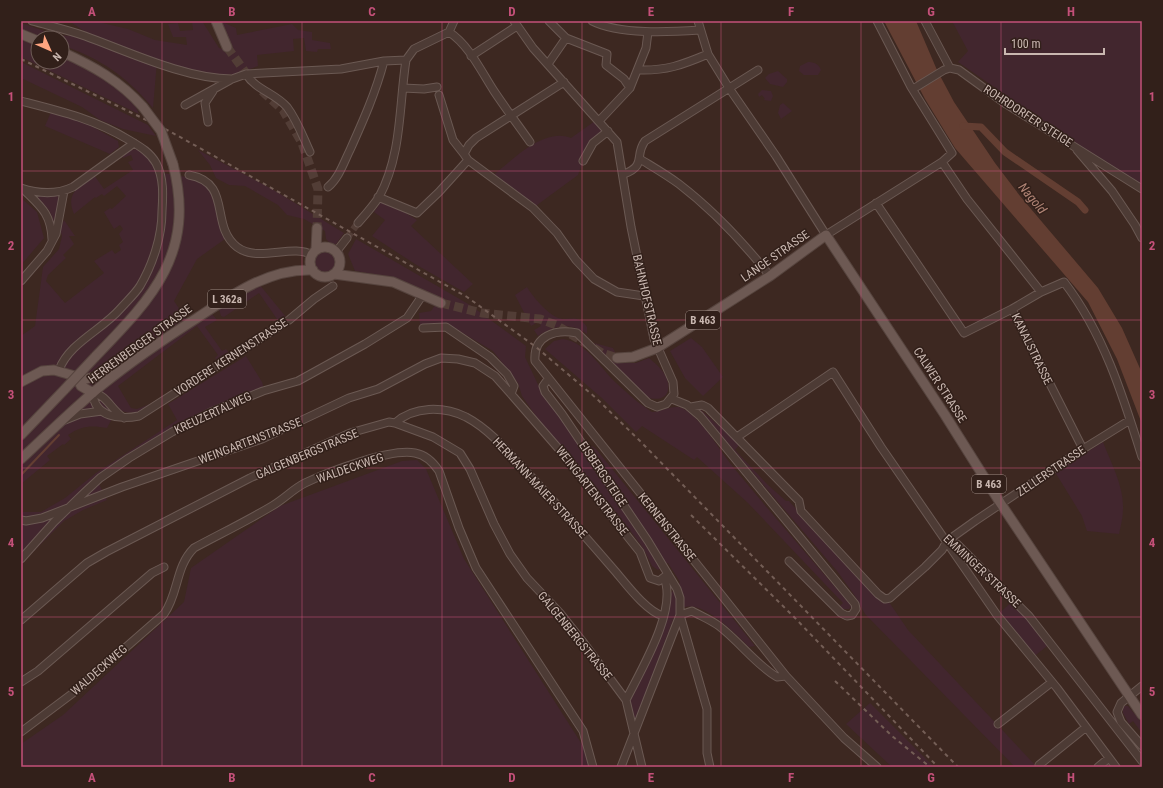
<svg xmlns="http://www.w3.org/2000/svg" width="1163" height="788" viewBox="0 0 1163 788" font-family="'Roboto Condensed',sans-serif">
<rect width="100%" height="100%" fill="#3d2821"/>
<!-- green -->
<path fill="#42262e" d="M69,21H94L128,29L155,40L187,45L186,37H173L168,24L178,23L180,31L193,30L192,21H202L219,48L225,50L233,47L220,21L236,28L237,35L292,24L298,30L312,32V40L330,43L331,49H318L317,52L306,51L304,38L293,39L294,51L257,55L258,66L236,74L212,75L157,61L153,108C126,76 101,59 62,45V38H44L21,29V23C43,30 63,41 87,33Z
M952,21H1142V189L958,62L968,51Z
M21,39L38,47V62H62V57C80,64 135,94 139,114L21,57Z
M21,62L148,125L156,136L123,129L100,120L82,107L21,78Z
M808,62C814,62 819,64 821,70L818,75H804L799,71L800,66Z
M778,71L787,79V82L783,87L770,84L765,78L769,74Z
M762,90L771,91L773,96L771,101L763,100L765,99L762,95L759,97L758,94Z
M783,103L792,111L781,119L778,113L780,105Z
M51,112L86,123L118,141L119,147L110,154L45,126Z
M595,121L608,131L593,143L583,161L578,175L533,208L491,177C512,161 543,127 571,138Z
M138,149L147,156L157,172C168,174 193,177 202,182C216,190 221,224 225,239L197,259L174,301L191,326L212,314L217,320L205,327L222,351L226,349L229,353L218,361L215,358L218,355L197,326L118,386L131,408L137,409L150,404C140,414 129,415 117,409L107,428C91,425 81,426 68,435L71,439L64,445L63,444L47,456L50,460L21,484V336L35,326L43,267L59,249L62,236L60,229L64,220L75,236H69L74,244L63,255L66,258L48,275L46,281L65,303L104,273L94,261L112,250L115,254L121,250L119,245L123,242L119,234L123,229L120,225L114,229L104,212L110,208L112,209L126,196L117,186L104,196L102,194L96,198L95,197L74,214C65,193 79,187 94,175L104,189L133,170L128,162L133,160L131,155L123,158L122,156L131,150Z
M198,150L272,189L344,233L336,244H331L326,239L325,231L304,219L287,215L278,205L245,186L229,185L216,178L210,165Z
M56,195L59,198L55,224L49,210L38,198L39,196Z
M21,198L37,212L44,238L21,265Z
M381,202L396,207L417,220L411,226L473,284L464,292L415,264L372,236L385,220L374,212Z
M356,239L470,305L526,346L525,357L543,395L571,432L596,449L755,646L749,647C736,635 703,599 683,608C680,609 676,614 674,617L634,724L630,699L666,616L671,593L680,582L668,563L658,570L652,566L643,548L620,517L538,419L522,396L518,383L493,351L449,325L437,323L420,326L419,313L431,311L435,305L443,308L439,298L386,276L355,271L348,254Z
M314 262a11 11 0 1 1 22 0a11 11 0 1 1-22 0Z
M259,284L286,317L279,322L259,293L224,317L221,316L219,309Z
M527,287C533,297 545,311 556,317C568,323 576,312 587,327V334C570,322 555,325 538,336L534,330L541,326L538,322L531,326L515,295Z
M691,338L702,347L723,377L703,396L685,378L670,351Z
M563,339C587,343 599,366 615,382C626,392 639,404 652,412C661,412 675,403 684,409C704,422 718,448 733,467C771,513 810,558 849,603L851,607L849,609H843L840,606L843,603L748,503L697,457L694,460L642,426L636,432L603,399L545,349L554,341Z
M594,343L613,348L620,363H636L649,358C657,365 666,372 668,383C671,399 656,402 645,396Z
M246,356L262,382L265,392L183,428L134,457L99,484L107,500L83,510L64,521L21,564V512H41L65,498L96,473L177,420L168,404Z
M701,410L740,444L735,450L768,485L786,501H789L867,588L889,602L908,630L1037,767H1015L865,614L855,596L837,571L700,411Z
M1103,442C1111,463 1124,486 1123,509C1123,517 1121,525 1119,534L1087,531L1082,516L1055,472Z
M417,460L426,469L464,559L583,746L590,767H21V744L63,715L184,602L191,568L280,506L402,461Z
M1014,600L1051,643L1032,658L997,615Z
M870,703L934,767H892L846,724Z
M1123,706H1128L1142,723V733L1133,721L1129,724L1123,713Z"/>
<!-- water -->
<path fill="#633e32" d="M884,21H916L937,70L954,102L995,163L1020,196L1098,288L1122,328L1142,373V424L1117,359L1088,302L955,148L925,99Z"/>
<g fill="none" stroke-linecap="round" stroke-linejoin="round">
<!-- stream -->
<path stroke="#633e32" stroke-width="2" d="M21,475L59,435"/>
<!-- canal -->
<path stroke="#633e32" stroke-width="7" d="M963,126L981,127L1005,152L1078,202L1085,210"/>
<!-- minor-tunnel -->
<path stroke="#523d36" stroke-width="7" stroke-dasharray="7 3.5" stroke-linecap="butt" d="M347,238L358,223"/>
<!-- major-tunnel -->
<path stroke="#523d36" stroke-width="9" stroke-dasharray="9 4.5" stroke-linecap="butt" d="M227,47L251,80
M262,91L283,110L302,143L318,189L317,228
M441,303L482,313L540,319L556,325L602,353L617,358"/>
<!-- minor casing -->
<g stroke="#6b5953" stroke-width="9">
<path id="minor" d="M32,21C50,26 68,30 85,36C129,52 186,79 232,79
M514,21L533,48L617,142L631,227L654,339L673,382L674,394L666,404L657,407L648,403L577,333C556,329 533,335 535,361L786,676L844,738L877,767
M549,21L566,38L607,54L606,65L624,79L630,88
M592,21C619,35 671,32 700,30
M698,21L708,54L729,88L776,156L826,235L942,162L952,153L911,87L877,21
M925,21L950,68
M449,32C469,45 481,71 494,91C506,109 518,125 530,142
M471,56L517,26
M548,64L566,38
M638,70C666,71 682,65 708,54
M246,74C256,90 275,93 287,107C297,120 303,137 310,152
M403,88L424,89L437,87
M913,89L944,70L950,68L959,70L1006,104L1142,189
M439,95L453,140L464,154
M21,101C60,111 94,119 129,140C139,146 150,152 156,163C164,178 163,195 162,211C162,236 153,264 140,286C135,294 127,301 120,309C102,330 69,343 59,370
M185,105L232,79L246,74L341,69L384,61L406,60
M599,121L630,88L646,48L648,32
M208,122L205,103L213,91
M1077,150L1112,191L1135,225L1142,238
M640,159C653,167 667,175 679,184C713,210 743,242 770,276
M468,160L533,208L557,233L576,260L594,279L617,292L644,296
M583,161L593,143L608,131
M942,162L967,199L1041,292
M624,174C647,165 634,156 645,141L758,70
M189,175C233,183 209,225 237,247C258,263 293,243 312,255
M328,187C339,178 344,162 350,150C363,121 376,92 384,61
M21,188C39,194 56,195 73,187L134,143
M23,189C40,206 51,213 52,239
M378,197L417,213L439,192L468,160L464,154L469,145L476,138L564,82
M876,203L964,333L1012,309L1083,449
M358,223C365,215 373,206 379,197C402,155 399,105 406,60L414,49L449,32L454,21
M336,252L347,238
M21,281L47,251L56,234L64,191
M1012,309L1041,292L1064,282C1104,334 1123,396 1142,457
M423,328L446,327L490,357L507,374L514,386L511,394
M548,379L543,386L545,392L562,414L648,541L677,589L680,598V615L621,767
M672,399L687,405L700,416L855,604L856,609L852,615L847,616L841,613L789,561
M691,407L702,405L708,408L799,501L801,511L878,594L885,599L890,598L925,567L942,550L947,541L975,521L1083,449L1130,420
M124,418C111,410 107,395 93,393C94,417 120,420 139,416L289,320L314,299L333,286
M65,420L80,414L102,411
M395,423C414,406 443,406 466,417C487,428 504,447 520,465C553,499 584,535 615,571C627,585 646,611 663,616
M737,437L833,372L881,447L997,615L1057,688L1116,767
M21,520L26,521L42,518L122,487L262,439L349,398L378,389L425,364L441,358L458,359L475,363L495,376L511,394L571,463L628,537L640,552L650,578L659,581L668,574
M947,541L957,544L1029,616L1142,761
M21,559L54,522L85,492L100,478L129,458L172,432L211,412L263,391L298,381L365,344L407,318L422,296
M680,615L707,709V753L710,767
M680,615L692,611C701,616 711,620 719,626C740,642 755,664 777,677L786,676
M21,620L87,563L106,552L250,478L314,449L350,433L389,422L395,423L433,437L460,453L470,469L494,524L510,554L527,578L560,613L583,642L626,700L642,767
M21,682L38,671L152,573L164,567
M1142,686L1121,703L1117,712L1121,722L1142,746
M626,700C641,670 678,609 664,578
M998,724L1052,682
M21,732L77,690L164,614C179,593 175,567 194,548C220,534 247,521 272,506C284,499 293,489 305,483C328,472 390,448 415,453C426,455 433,462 439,471L459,528L476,568L583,731L593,767
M1039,765L1085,728
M1098,767L1109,758"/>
</g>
<!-- major casing -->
<g stroke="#56443e" stroke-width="11">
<path id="major" d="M216,21L227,47
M21,34L38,41
M62,52C93,66 120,81 143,107
M310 262a15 15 0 1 1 30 0a15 15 0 1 1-30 0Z
M316,250L317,228
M334,274L393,282L441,303
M95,357C152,298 196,254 173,164
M617,358L633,357L657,348L770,276L826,235L945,415L1001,504L1142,715
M77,378L81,386L93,393
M21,382L42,371L54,370L85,379L116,372
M21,435L65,389
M21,459C48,434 74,408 102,385C132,361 164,339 197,318C232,295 269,268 313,270"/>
</g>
<!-- minor -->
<use href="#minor" stroke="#4d3b35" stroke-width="7"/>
<!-- major -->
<use href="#major" stroke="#6d5953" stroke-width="9"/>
<!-- rail -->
<path stroke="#745e56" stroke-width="2" stroke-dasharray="4 4" stroke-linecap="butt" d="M21,59L171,132L467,297L536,347L596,398L641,442L958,767
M691,515L795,618L938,767
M835,681L892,736L930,767"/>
<!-- major-bridge casing -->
<g stroke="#56443e" stroke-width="11" stroke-linecap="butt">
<path id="major-bridge" d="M143,107L161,131L173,164
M65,389L95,357"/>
</g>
<!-- major-bridge -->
<use href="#major-bridge" stroke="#6d5953" stroke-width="9"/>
</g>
<!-- grid -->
<path fill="none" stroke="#c45079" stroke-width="1" stroke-opacity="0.55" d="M162,21V767M302,21V767M442,21V767M582,21V767M721,21V767M861,21V767M1001,21V767M21,171H1142M21,320H1142M21,468H1142M21,617H1142"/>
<g text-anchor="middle" stroke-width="3" stroke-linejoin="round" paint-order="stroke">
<!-- shield labels -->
<g fill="#32201a" stroke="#9c8a83" stroke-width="1">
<rect x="208" y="290" width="38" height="18" rx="3"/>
<rect x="686" y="311" width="34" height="18" rx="3"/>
<rect x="972" y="475" width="34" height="18" rx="3"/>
</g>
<g font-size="11" font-weight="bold" fill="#c9b7b0">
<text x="227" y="303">L 362a</text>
<text x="703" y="324">B 463</text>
<text x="989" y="488">B 463</text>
</g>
<!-- street labels -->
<g font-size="12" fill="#c9b7b0" stroke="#32201a">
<text transform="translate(1028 116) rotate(33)" y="4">ROHRDORFER STEIGE</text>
<text transform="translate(775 256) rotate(-35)" y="4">LANGE STRASSE</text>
<text transform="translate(647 300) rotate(77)" y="4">BAHNHOFSTRASSE</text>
<text transform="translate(140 344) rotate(-36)" y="4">HERRENBERGER STRASSE</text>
<text transform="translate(1032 349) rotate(64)" y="4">KANALSTRASSE</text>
<text transform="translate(231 357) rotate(-33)" y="4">VORDERE KERNENSTRASSE</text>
<text transform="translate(940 385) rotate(57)" y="4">CALWER STRASSE</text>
<text transform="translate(213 413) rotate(-25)" y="4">KREUZERTALWEG</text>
<text transform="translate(250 441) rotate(-21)" y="4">WEINGARTENSTRASSE</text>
<text transform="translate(307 454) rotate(-23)" y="4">GALGENBERGSTRASSE</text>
<text transform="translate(350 468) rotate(-19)" y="4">WALDECKWEG</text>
<text transform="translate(1051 471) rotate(-34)" y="4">ZELLERSTRASSE</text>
<text transform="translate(603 474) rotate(56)" y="4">EISBERGSTEIGE</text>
<text transform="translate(540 488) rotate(47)" y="4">HERMANN-MAIER-STRASSE</text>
<text transform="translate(592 491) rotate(52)" y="4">WEINGARTENSTRASSE</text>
<text transform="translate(667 527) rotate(51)" y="4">KERNENSTRASSE</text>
<text transform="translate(982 571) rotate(43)" y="4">EMMINGER STRASSE</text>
<text transform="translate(575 636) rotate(51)" y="4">GALGENBERGSTRASSE</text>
<text transform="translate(99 670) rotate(-41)" y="4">WALDECKWEG</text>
</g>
<!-- water labels -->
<g font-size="13" font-style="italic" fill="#b28576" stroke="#32201a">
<text transform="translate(1033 198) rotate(50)" y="5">Nagold</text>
</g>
</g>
<!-- border -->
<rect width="1163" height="788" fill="none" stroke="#32201a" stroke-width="44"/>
<!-- north arrow -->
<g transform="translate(50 50) rotate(135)"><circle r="19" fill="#32201a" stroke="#6e5c56"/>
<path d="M0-3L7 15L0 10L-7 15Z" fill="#ffa47f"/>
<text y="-6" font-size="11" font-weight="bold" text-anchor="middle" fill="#c9b7b0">N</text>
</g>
<!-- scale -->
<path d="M1005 48v6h99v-6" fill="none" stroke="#c9b7b0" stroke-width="2"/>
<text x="1011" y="48" font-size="12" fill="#c9b7b0" stroke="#32201a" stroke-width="3" paint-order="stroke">100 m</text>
<rect x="22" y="22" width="1119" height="744" fill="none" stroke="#c45079" stroke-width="1.5"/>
<g font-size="13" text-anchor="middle" font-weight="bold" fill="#c45079">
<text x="92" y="16">A</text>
<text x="232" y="16">B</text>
<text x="372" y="16">C</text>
<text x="512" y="16">D</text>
<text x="651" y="16">E</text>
<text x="791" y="16">F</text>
<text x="931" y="16">G</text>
<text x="1071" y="16">H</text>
<text x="11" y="101">1</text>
<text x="1152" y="101">1</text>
<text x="11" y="250">2</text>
<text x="1152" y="250">2</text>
<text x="11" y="399">3</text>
<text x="1152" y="399">3</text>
<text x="11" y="547">4</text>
<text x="1152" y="547">4</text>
<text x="11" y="696">5</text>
<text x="1152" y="696">5</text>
<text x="92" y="782">A</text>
<text x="232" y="782">B</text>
<text x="372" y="782">C</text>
<text x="512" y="782">D</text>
<text x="651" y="782">E</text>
<text x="791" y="782">F</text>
<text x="931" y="782">G</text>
<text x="1071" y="782">H</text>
</g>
</svg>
